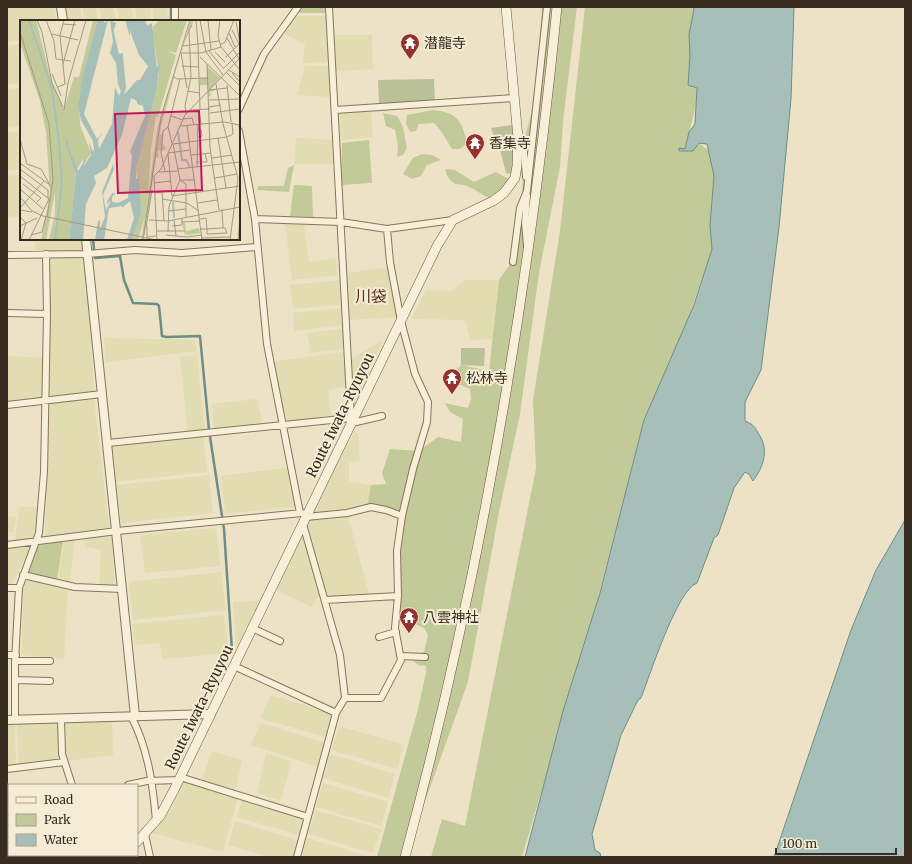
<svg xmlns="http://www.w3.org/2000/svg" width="912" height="864" viewBox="0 0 912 864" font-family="Merriweather,'Noto Sans JP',serif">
<rect width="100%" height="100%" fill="#ede2c5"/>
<!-- farmland -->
<path fill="#e2dcb2" d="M7,7H55L57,21H21V40L7,42Z
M66,7H80L82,21H67Z
M83,7H96L97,21H84Z
M100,7H114L116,21H102Z
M117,7H132L133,21H119Z
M135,7H150L151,21H137Z
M153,7H167L169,21H154Z
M293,16H329L331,35H372L373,69L333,71L332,62L303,63L305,45L284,33Z
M21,44V83L7,85V46Z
M305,66H329V97L297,95Z
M21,88V126L7,128V89Z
M339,112H371L373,137L341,140Z
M21,131V169L7,171V132Z
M296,138L332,140L333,164H294Z
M21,175V216L7,217V176Z
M285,223L304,224L309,262L336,258L337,275L292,280Z
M35,239H86L94,392L50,397L46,255L36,254Z
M391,267L400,317L349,320L347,273Z
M340,280L341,305L293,309L290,285Z
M465,280H499L492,339L470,340L465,320L411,319L426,290L451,291Z
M342,308L343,325L294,331L293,313Z
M343,329L344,349L311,353L307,333Z
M104,338L195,340L197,355L205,433L188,435L180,357L197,355L196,351L106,362Z
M383,340L356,403H354L351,359Z
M344,352L346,386L328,390L331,415L288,423L270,362Z
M7,356L46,358L41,398L7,401Z
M94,398L109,528L45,536L49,402Z
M257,399L263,427L214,432L212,404Z
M355,431L358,435L360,461L349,463V481L371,485L367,508L347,513L370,597L325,600L322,591L312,607L272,588L307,517Z
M203,434L207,472L115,482L110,444Z
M291,467L298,506L225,514L221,476Z
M209,475L213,513L121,523L117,485Z
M20,507H37L36,538L15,540Z
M7,516L16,517L13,532H7Z
M216,528L220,566L145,573L140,535Z
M112,536L115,586L99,585L101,550L85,547L84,538Z
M75,539L70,583L58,581L64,541Z
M25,545L30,546L26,558L15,578L11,585H7V547Z
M221,572L226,610L133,620L129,582Z
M27,579L68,589L64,659L22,655L23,592Z
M263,600L237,652L233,602Z
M224,615L229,653L163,659L160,643L135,645L132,624Z
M271,695L335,714L328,738L260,718Z
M112,717L113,755L19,767L17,723Z
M15,719L16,768L7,769V720Z
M261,723L326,743L319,767L250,745Z
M339,726L404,745L397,769L332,750Z
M212,751L242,760L235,794L201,784Z
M266,753L291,761L281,801L257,793Z
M330,754L395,774L388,798L323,778Z
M184,778L238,798L223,852L151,833L159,824Z
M323,783L388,802L381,826L316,807Z
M244,792L309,812L302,836L237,817Z
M316,810L381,829L373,853L308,834Z
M235,821L300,841L295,857H268L228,845Z
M307,838L370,857H301Z"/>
<!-- green -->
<path fill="#c3ca99" d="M299,7H329V13H295Z
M542,7H577L563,121L560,167L539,273L520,414L499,512L468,682L405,857H377L418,709L427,668L425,670L426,666L418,665L410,658L424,652L428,635L424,628L396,615L399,515L367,508L371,485L386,484L382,473L390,449L419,451L438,437L461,442L463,419L450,412L445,403L468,408L471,399L470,389L451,381L449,378L461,365L489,371L499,280L510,264L521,206L526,133L535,99Z
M585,7H693L697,101L685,149L693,151L699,143L709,151L714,176L710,225L712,249L689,317L641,433L594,613L522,857H431L442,819L465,826L536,468L533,400L560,231Z
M433,110C457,112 462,121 467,143L460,149H452L441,131L434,123L419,124L416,131L410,132L406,124L407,115Z
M383,113L397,116L403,127L407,148L403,155L397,157L398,146L395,130L386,126Z
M369,140L372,183L341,185L342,143Z
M422,154L432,155L441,160L427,165L421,176L412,179L403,174L413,158Z
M294,165L289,192L257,190L258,186H284L288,168Z
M446,169L455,170L474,182L496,172L510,180L494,200C481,196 470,183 455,184C450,180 445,176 446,169Z
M294,185L312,186L313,217L290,216Z
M63,541L57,581L28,574L38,545Z"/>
<!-- cemetery -->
<path fill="#bac098" d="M434,79L435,102L379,104L378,80Z
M512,125L515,155L512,174L506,173L498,141L495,139L491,128Z
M461,348H485L484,366L461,365Z"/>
<!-- water -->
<path fill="#a6c0b9" stroke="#6d8e87" d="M692,7H794L791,99L779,227L761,370L745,402V421C755,425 755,428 760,436C769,452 763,467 753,481L749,474L745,472L734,488L718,535L714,538L697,583C677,590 650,675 641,698L638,700L621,735L592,834L595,850L600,853L601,857H525L563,711L600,593L644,420L694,305L712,249L710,225L714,176L707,144L699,143L693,151H679V148L685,149L689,132L695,124L697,88L688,85L690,56L689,35L694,9Z
M905,520V857H774L851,630L876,570Z"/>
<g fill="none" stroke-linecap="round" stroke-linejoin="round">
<!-- stream -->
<path stroke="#6d8e87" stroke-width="2.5" d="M171,21V7
M93,239L95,258L120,256L124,280L133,303L157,304L159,306L162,336L166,337L200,336L209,430L224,529L232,651"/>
<!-- minor casing -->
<g stroke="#87745c" stroke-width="8">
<path id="minor" d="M329,7L351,418
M175,21V7
M239,109L264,54L298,7
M335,110L514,98
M239,131L255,219L267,344L300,513
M518,138L523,140L526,177
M527,196L525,223L527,246
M255,219L341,222L387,229L453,220
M7,255L87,254L135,250L182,253L257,247
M513,262L520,208L527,191L547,7
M7,313L47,314
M7,405L102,394
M352,423L382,416
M108,443L351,418L353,420
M306,517L347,513L371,507L386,510L402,516
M7,545L117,531L302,513
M23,575L75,587L122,589
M7,588H19
M325,600L398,596
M252,628L280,641
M379,637L396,632
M7,655H16
M401,656L425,657
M16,661H50
M234,666L336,713
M15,680L50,681
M345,698H381L401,660L395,628L398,596L397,551L402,516L413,469L427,422L428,402L415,374L401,321L390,262L387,229
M131,716C148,748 153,785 156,821
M15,719V662L19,588L39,533L44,472L47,314L46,254
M61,719L62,754L72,785
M7,769L64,762
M180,777L308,817
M128,785L147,781L179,780
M145,834L150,857
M297,857L336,713L345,698L340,655L303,524"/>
</g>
<!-- tertiary casing -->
<g stroke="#87745c" stroke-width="10">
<path id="tertiary" d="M61,7L63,21
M86,239L135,716
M7,720L211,714"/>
</g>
<!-- secondary casing -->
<g stroke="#69553f" stroke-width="10">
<path id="secondary" d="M137,842L160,816L175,788L437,246L453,220L493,201L504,193L515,178L517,166L518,138L506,7
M121,857L123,855
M405,857C480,579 529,294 557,7"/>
</g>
<!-- minor -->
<use href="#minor" stroke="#f8efd8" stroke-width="6"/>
<!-- tertiary -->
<use href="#tertiary" stroke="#f8efd8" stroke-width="8"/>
<!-- secondary -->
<use href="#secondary" stroke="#f8efd8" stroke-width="9"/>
</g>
<!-- icons -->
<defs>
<g id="temple-pin" transform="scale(1)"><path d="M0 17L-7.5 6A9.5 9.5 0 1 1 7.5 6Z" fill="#94302e" stroke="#f4ecd4"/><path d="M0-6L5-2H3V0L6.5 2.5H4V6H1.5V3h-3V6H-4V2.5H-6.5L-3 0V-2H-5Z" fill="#fff"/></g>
</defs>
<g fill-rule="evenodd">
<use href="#temple-pin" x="410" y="43"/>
<use href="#temple-pin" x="475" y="143"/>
<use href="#temple-pin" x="452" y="378"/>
<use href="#temple-pin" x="409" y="617"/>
</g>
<g text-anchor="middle" stroke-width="4" stroke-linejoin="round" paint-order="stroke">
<!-- poi labels -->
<g font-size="14" fill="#372c1f" stroke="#f4ecd4" text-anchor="start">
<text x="424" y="48">潜龍寺</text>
<text x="489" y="148">香集寺</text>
<text x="466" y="383">松林寺</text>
<text x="423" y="622">八雲神社</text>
</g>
<!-- street labels -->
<g font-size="14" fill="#372c1f" stroke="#f4ecd4">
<text transform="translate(340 415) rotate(-64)" y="5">Route Iwata-Ryuyou</text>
<text transform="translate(199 707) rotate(-64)" y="5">Route Iwata-Ryuyou</text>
</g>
<!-- quarter labels -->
<g font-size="16" fill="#633020" stroke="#f4ecd4">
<text x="371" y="302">川袋</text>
</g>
</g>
<!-- overview -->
<g transform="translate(20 20)">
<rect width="220" height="220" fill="#ede2c5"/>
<path d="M0,0H16L31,60L44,89L54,57H59L73,0H79L59,79L60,105L71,133L63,146V139L57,149L50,130L56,156L49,220H29L35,194V172L26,220H21L30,174L26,112L20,81L0,23ZM139,0H167L156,33L147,31L156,35L138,97L136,96L131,129L128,176L137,109L171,0H174L161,32L141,107L140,114L143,115V124L146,127L145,130L138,131L139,137L136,138L125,215L121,220L125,196L118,220H112L121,193L116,150L139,55L133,15V7ZM187,46L200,58L189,70H195L189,73L192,74L190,76H189L187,65H180V58H187ZM162,202L165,203L166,211L179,208L180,213L167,215L166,213L165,216Z" fill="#c3ca99"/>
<path d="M78,0H84V3L88,0L64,94L77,119L83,113L78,120L79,129L92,104L95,67L99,76L101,71L98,64L96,43L90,33L93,22L90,0L96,3L95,7L99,5L94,8V13L99,34L103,33V36L106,67L104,75L117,60H120L128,46L119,35L110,11V17L105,0H125L127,6L132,3L136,41L139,39L136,42L137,47L140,44L136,71L116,150V159H119L121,193L112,220H107L114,198L110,181L102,188V186L89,188L84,220H75L78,201L80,200V209L85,197L82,172L94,142L93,149L95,147L83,175L86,190L90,183L89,180L88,185L87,181L93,172V174L96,173L92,177V182L98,183L108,178L112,136L110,131L125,96L123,86L117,84V81L111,78L102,115L87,148L74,156L76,163L66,184L63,220H49L56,155L49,133L46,125V119L58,151L65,140L64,146L71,135L69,122L73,132L74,130L73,121L61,100L58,86L63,55Z" fill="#a6c0b9"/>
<path fill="none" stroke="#a6c0b9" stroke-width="2" d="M9,0L32,69L39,122L42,163L35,220M158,112L162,140H166L170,147M153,182L154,198"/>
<path fill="none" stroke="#a49983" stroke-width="1" d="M17,0L22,12L32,63L43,87M26,0L34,21L36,39L51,41M176,0L178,25M180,0L186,32L203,55M188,0L191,30M200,0L198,16L201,27L220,50M216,2L220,23M43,4L56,5M212,10L220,26M0,12L29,104M209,13L215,27M32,14L58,20M207,18L219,39M178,25L180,90M200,25L205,22L214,0M163,26L199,21M189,31L203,48M195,32L205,42M180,37L220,76M206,37L220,23M43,44L55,0M187,44L190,128L199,190M162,46L179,47M203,49L220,32M209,50L220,57M206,52L220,66M212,53L220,62M32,54L41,76M154,57L157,59L187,58M196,64L203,104L218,158L210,220M207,65L211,102M38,67L45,64L40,15L44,0M167,68L161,33H181L201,27M189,70L207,68M167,71L180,73M0,74V98M189,80L220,79M189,87L201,85M44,90L48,63L66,0M171,90L190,89M179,90L181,104M190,93L220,89M166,94L165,86L171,57L169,10L172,5M151,96L163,100M163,99L172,98L174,105M219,104L220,117M167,105L182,220M160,106L204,102L220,105M178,117L182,116L181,110H178M207,117L213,114L212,103M198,118L206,168M0,119L7,144M152,123L148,107L160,59M153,124L207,117M148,133L170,130M148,134L152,176L220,166M171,135L191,133M192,138L212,135M176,142H187L185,133M0,143L30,165M7,144L21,149L31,167M177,147L178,105M0,149L28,170V178M157,149L220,142M145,151L141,133L143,111L148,107M139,152L158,151M0,156L29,179M195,158L217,154M160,160L166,164V197M160,160H175M134,163L151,161M3,164L21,178L17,182M0,169L23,189M135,173L142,172L144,201M0,177L12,191L23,196L136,220M142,179L167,183L179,191M178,183L197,180M0,188L24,161M202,189L203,208M0,190L12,192M148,191L166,189M0,197L6,203L1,220M27,197L33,160L29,104M180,199L186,198L187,209V214H188L207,213L205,208H200L187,209H181M129,200L148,201L220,187M154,200L156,216M162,202L180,201M0,206L17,198M127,206V217L136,216M152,206L162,205V198M126,207L132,170M137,211H165M148,212L149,186L160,160L153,124M11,215L22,212L26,196M146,215L167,217L182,215M182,218L210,217M9,220L29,179M123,220L141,97L170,0M137,220L134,156L141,149L165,95L220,38M218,220L220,198"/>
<path fill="#c2185b" fill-opacity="0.15" stroke="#c2185b" stroke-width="2" d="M179,91L182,170L98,173L95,94Z"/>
<rect width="220" height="220" fill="none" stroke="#372c1f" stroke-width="2"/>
</g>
<!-- border -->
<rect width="912" height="864" fill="none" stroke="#372c1f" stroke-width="16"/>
<!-- legend -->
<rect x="8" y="784" width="130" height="72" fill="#f4ecd4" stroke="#a89f8c"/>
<rect x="16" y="797" width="20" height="6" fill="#f8efd8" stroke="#a89f8c"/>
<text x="44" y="804" font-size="12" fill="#372c1f">Road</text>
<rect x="16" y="814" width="20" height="12" fill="#c3ca99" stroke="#a89f8c"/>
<text x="44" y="824" font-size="12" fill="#372c1f">Park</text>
<rect x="16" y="834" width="20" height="12" fill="#a6c0b9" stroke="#a89f8c"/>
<text x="44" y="844" font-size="12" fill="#372c1f">Water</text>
<!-- scale -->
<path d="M776 848v6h120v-6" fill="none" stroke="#372c1f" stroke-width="2"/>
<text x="782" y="848" font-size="12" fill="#372c1f" stroke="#f4ecd4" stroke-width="3" paint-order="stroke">100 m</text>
</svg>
